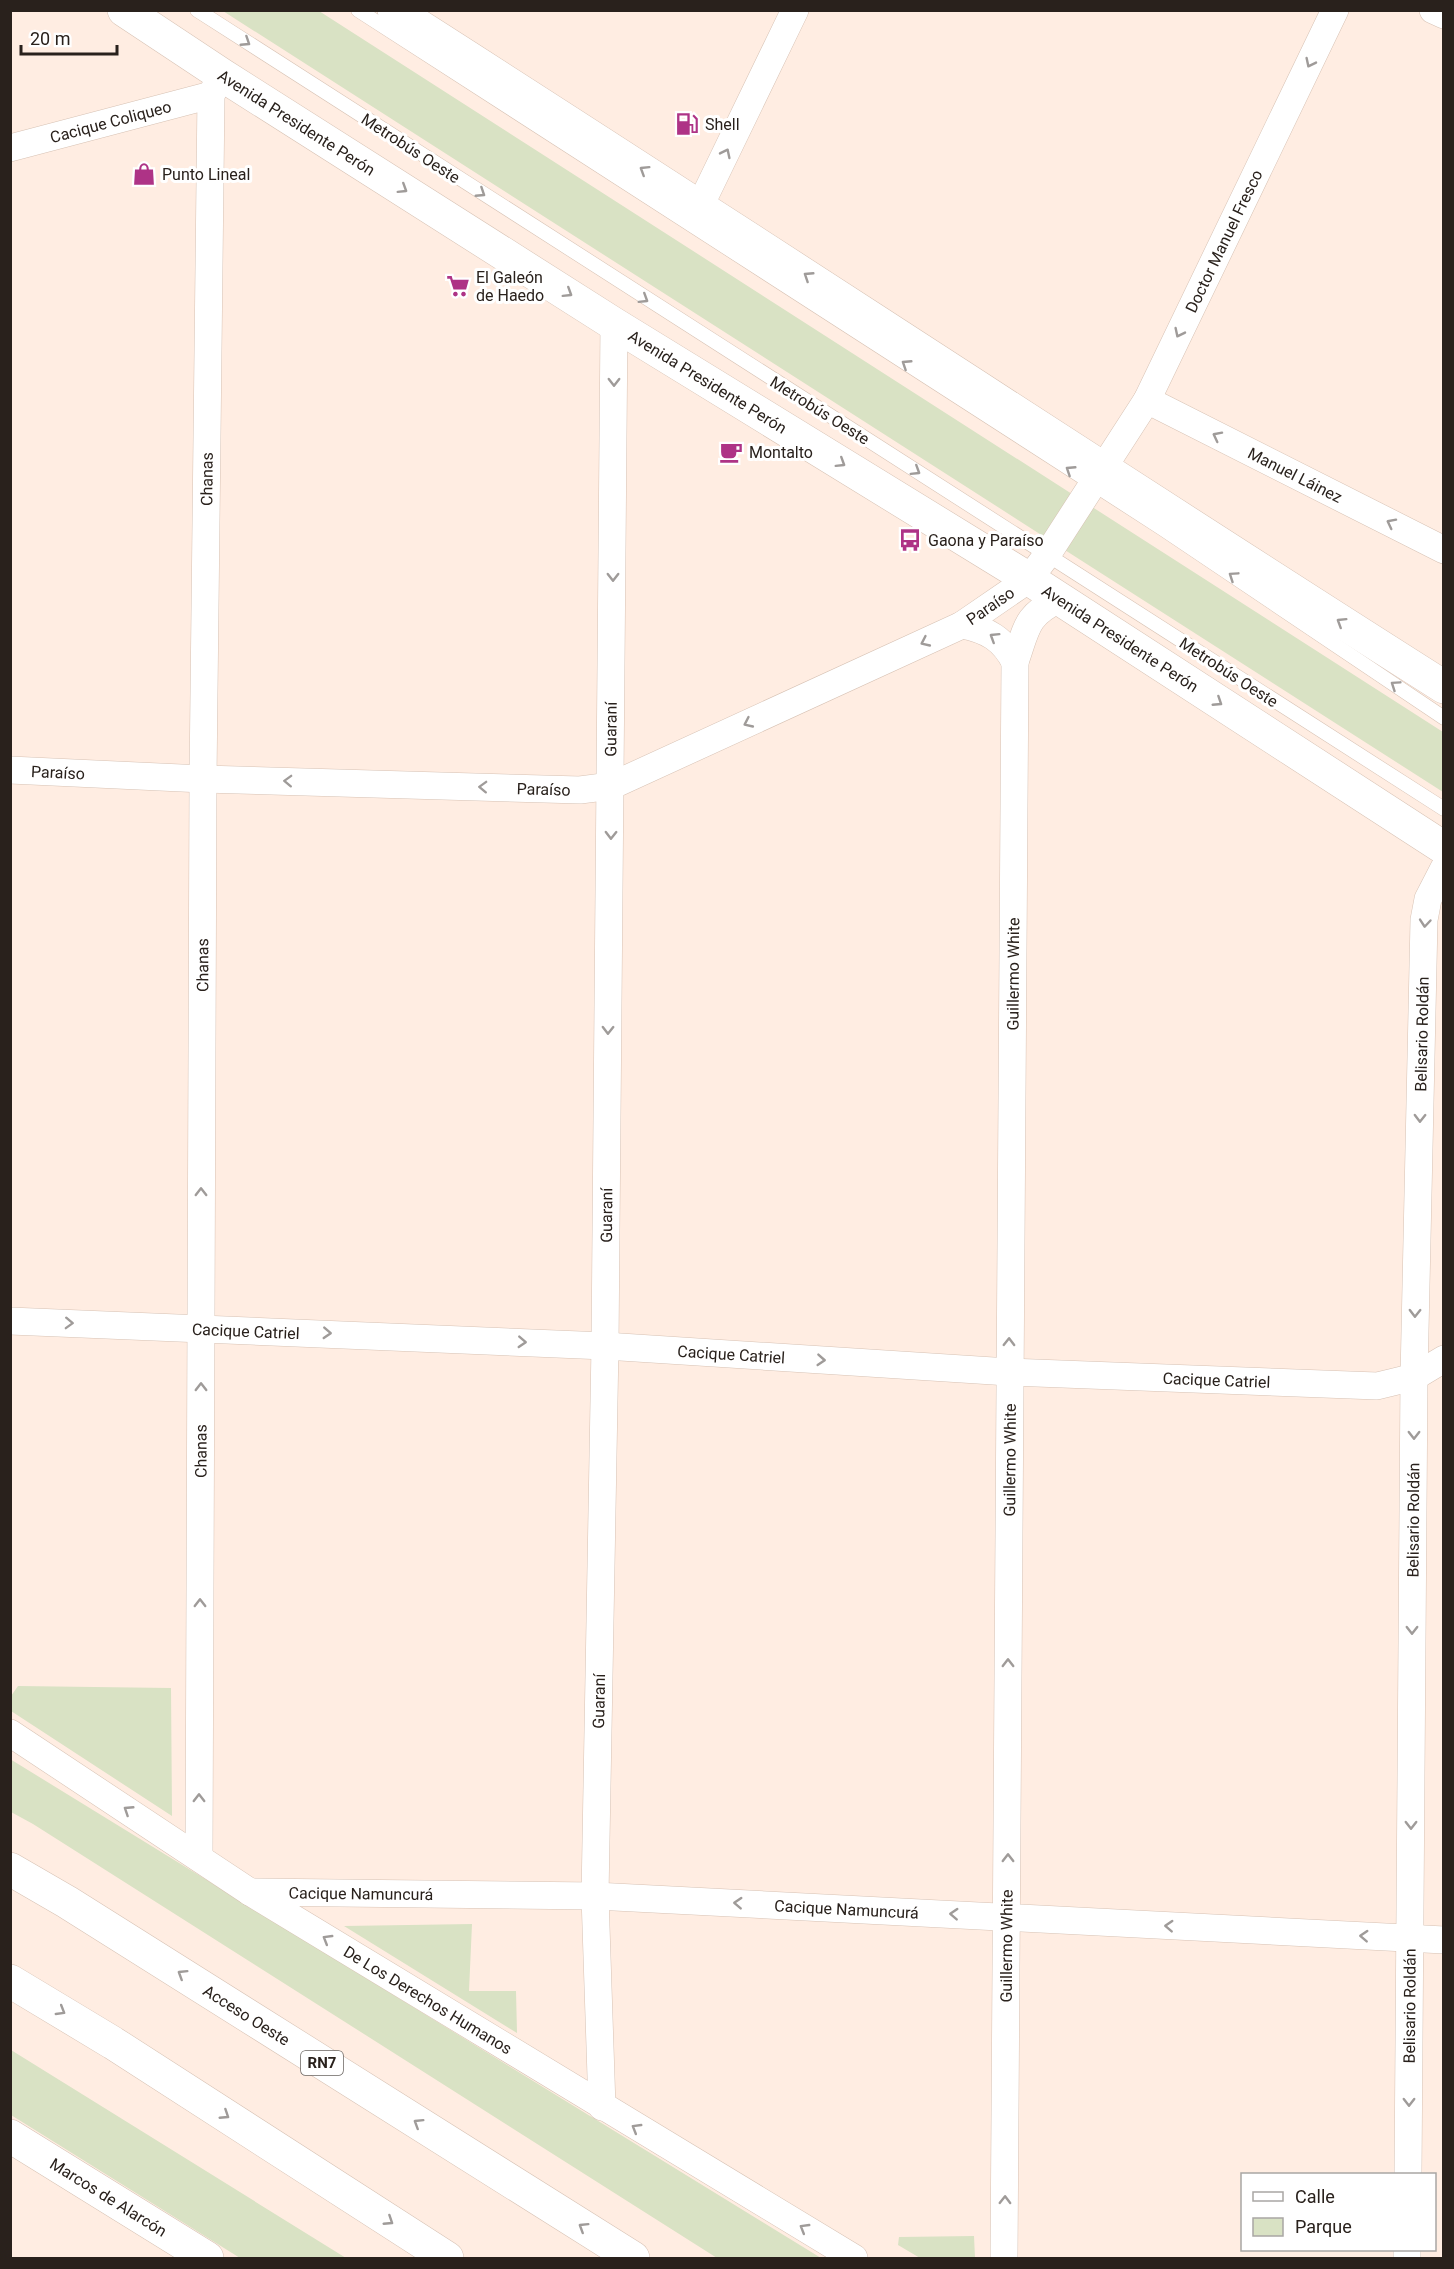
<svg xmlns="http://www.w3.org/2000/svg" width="1454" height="2269" viewBox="0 0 1454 2269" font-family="Roboto,sans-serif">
<rect width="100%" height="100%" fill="#ffede2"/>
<!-- green -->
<path fill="#d9e2c4" d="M223,11H319L1443,732V792Z
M18,1686L171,1688L172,1816L11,1711V1696Z
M10,1759L821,2258H717L33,1824L11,1812Z
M472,1924L469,1991H516L517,2033L344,1926Z
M11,2050L346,2258H240L11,2115Z
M974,2236L975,2258H920L898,2245L899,2237Z"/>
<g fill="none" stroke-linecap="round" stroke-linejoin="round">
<!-- lane casing -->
<g stroke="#d7c2b4" stroke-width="15">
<path id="lane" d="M197,10L1444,809
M358,10L1163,529L1444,718"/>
</g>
<!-- street casing -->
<g stroke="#d7c2b4" stroke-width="28">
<g id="street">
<path d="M1433,10L1444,15"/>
<path id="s1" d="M10,148L211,95"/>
<path d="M700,206L795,10"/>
<path id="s2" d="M1147,400L1444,550"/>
<path d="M962,625C988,630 1003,639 1015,662"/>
<path id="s3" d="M10,770L203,779L580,790L611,786L962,625L1029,579L1047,555L1147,400L1335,10"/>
<path id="s4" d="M10,1321L605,1346L1009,1372L1377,1386L1414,1377L1444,1359"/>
<path id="s5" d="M10,1733L250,1892L854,2258"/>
<path id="s6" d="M199,1857L203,779L211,95L222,75"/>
<path id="s7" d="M250,1892L595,1896L1444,1940"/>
<path id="s8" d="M602,2107L595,1896L605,1346L614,324"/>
<path id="s9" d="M1408,2174L1414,1377L1424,920L1428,899L1444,868"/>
<path id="s10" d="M1004,2258L1015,662C1027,628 1025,616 1059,599"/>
<path d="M1407,2258V2250"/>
</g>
</g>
<!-- secondary casing -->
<g stroke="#d7c2b4" stroke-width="34">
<g id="secondary">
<path id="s11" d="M124,10L222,75L614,324L1029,579L1444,848"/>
<path d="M394,10C745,234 1092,464 1444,687"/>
<path id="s12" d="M10,2136L207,2258"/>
</g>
</g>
<!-- highway casing -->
<g stroke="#d7c2b4" stroke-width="34">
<g id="highway">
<path id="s13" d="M10,1869L67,1902L633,2258"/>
<path d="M10,1981L113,2043L447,2258"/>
</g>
</g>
<!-- lane -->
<use href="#lane" stroke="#fff" stroke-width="14"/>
<!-- street -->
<use href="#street" stroke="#fff" stroke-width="27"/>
<!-- secondary -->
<use href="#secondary" stroke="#fff" stroke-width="33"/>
<!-- highway -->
<use href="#highway" stroke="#fff" stroke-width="33"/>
</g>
<!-- one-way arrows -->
<defs><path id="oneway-chevron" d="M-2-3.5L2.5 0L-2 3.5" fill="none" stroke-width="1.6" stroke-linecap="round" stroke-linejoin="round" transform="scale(1.5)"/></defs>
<g stroke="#9f9b99">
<use href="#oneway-chevron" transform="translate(246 42) rotate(33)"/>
<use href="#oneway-chevron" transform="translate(1310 63) rotate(116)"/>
<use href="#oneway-chevron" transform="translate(726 153) rotate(-64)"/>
<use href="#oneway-chevron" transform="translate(644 170) rotate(-148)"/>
<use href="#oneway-chevron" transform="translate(403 189) rotate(32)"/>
<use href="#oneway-chevron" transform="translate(481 193) rotate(33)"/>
<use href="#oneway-chevron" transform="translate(808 276) rotate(-147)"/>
<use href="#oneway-chevron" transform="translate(568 293) rotate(32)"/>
<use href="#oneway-chevron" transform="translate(644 299) rotate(32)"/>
<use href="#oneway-chevron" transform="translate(1179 333) rotate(116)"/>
<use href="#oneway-chevron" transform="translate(906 364) rotate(-147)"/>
<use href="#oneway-chevron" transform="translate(614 382) rotate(90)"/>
<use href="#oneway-chevron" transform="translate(1217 436) rotate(-153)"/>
<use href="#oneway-chevron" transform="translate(841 463) rotate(32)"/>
<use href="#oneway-chevron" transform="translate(1070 470) rotate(-147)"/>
<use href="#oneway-chevron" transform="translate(916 471) rotate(32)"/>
<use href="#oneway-chevron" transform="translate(1391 523) rotate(-153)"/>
<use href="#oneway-chevron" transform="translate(1233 576) rotate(-146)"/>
<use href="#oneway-chevron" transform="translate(613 577) rotate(90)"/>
<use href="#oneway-chevron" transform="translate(1341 622) rotate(-148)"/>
<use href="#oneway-chevron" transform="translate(994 637) rotate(-148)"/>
<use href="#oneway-chevron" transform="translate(925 642) rotate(155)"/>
<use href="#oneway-chevron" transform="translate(1395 685) rotate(-146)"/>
<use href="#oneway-chevron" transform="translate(1218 702) rotate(33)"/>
<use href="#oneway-chevron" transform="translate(748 723) rotate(155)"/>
<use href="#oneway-chevron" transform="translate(288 781) rotate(-178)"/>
<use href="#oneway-chevron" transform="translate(483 787) rotate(-178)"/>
<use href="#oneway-chevron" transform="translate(611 835) rotate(91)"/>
<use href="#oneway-chevron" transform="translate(1425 923) rotate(95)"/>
<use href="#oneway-chevron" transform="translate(608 1030) rotate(91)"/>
<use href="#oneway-chevron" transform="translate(1420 1118) rotate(91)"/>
<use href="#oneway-chevron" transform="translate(201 1192) rotate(-90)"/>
<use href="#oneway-chevron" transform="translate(1415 1313) rotate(91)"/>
<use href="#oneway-chevron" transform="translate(69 1323) rotate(2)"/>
<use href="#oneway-chevron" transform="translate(327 1333) rotate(3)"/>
<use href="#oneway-chevron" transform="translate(522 1342) rotate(3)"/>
<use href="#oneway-chevron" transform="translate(1009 1342) rotate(-89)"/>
<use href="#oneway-chevron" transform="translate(821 1360) rotate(4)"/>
<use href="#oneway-chevron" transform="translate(201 1387) rotate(-90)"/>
<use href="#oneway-chevron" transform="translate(1414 1435) rotate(90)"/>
<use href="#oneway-chevron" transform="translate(200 1603) rotate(-90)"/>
<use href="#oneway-chevron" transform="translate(1412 1630) rotate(90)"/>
<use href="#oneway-chevron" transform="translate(1008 1663) rotate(-90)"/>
<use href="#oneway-chevron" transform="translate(199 1798) rotate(-90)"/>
<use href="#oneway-chevron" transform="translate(128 1810) rotate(-147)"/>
<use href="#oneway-chevron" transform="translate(1411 1825) rotate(90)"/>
<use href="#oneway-chevron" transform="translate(1008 1858) rotate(-90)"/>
<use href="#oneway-chevron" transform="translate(738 1903) rotate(-177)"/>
<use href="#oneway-chevron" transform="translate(954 1914) rotate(-177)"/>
<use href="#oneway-chevron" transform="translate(1169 1926) rotate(-177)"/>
<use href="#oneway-chevron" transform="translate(1364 1936) rotate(-177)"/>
<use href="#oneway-chevron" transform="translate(327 1939) rotate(-149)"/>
<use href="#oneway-chevron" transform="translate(182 1974) rotate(-148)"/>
<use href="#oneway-chevron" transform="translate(61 2011) rotate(31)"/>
<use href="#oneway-chevron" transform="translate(1409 2102) rotate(90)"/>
<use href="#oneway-chevron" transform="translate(225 2115) rotate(33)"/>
<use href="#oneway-chevron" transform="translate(418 2123) rotate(-148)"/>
<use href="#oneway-chevron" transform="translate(636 2128) rotate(-149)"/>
<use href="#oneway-chevron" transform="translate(1005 2200) rotate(-89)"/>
<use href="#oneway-chevron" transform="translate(389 2221) rotate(33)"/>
<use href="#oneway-chevron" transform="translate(583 2227) rotate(-148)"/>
<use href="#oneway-chevron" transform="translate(804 2228) rotate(-149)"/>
</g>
<!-- icons -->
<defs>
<g id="fuel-bare" transform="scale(1.8)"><path d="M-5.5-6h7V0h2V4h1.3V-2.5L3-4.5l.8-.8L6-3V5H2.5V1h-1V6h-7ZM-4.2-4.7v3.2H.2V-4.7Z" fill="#ae3386" stroke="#fff" stroke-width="2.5" paint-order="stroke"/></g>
<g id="shop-bare" transform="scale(1.8)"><path d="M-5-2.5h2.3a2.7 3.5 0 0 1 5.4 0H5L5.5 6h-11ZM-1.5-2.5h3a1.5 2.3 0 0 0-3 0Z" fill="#ae3386" stroke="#fff" stroke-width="2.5" paint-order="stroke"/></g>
<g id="supermarket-bare" transform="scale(1.8)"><path d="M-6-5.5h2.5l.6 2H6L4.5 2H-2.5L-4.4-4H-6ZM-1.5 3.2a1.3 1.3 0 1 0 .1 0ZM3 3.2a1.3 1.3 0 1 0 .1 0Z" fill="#ae3386" stroke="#fff" stroke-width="2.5" paint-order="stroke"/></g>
<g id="cafe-bare" transform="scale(1.8)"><path d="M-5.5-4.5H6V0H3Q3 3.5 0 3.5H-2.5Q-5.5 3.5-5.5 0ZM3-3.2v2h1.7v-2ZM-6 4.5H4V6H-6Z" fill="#ae3386" stroke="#fff" stroke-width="2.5" paint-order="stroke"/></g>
<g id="bus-bare" transform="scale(1.8)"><path d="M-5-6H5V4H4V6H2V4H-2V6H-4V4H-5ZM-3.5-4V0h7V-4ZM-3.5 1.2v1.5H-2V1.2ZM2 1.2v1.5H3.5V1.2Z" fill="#ae3386" stroke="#fff" stroke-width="2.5" paint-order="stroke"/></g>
</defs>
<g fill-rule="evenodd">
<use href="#fuel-bare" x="687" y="124"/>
<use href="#shop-bare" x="144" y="174"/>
<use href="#supermarket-bare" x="458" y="286"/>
<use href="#cafe-bare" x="731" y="452"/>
<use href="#bus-bare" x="910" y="540"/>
</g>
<g text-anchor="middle" stroke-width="6" stroke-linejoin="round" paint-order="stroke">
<!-- shield labels -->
<rect fill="#fff" stroke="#696460" stroke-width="1.5" x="301" y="2051" width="42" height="24" rx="4.5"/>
<g font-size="15" font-weight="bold" fill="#29211c">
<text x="322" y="2068">RN7</text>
</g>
<!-- street labels -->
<g font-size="16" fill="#29211c" stroke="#fff">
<text dy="6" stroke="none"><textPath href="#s1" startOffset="104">Cacique Coliqueo</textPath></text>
<text dy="6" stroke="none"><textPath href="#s11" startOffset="206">Avenida Presidente Perón</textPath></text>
<text transform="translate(411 148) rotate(33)" y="6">Metrobús Oeste</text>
<text dy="6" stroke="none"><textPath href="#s3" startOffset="1460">Doctor Manuel Fresco</textPath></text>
<text dy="6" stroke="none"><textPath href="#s11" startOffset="692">Avenida Presidente Perón</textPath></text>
<text transform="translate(820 410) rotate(32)" y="6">Metrobús Oeste</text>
<text dy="6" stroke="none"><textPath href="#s2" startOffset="166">Manuel Láinez</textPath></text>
<text dy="6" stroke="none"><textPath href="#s6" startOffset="1378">Chanas</textPath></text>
<text dy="6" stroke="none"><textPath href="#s3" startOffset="1022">Paraíso</textPath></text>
<text dy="6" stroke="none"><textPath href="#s11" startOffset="1178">Avenida Presidente Perón</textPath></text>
<text transform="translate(1229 672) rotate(33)" y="6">Metrobús Oeste</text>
<text dy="6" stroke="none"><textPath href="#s8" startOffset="1378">Guaraní</textPath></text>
<text dy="6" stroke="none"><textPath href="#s3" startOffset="48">Paraíso</textPath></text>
<text dy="6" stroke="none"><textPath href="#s3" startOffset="534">Paraíso</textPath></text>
<text dy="6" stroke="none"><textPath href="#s6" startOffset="892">Chanas</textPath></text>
<text dy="6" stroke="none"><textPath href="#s10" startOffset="1284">Guillermo White</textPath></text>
<text dy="6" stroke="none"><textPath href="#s9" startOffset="1140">Belisario Roldán</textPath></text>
<text dy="6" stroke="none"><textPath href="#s8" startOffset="892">Guaraní</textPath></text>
<text dy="6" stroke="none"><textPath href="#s4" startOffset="236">Cacique Catriel</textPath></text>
<text dy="6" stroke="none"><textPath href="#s4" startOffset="722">Cacique Catriel</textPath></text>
<text dy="6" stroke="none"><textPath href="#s4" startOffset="1208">Cacique Catriel</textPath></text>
<text dy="6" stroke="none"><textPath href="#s6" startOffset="406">Chanas</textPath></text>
<text dy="6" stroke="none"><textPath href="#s10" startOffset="798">Guillermo White</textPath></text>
<text dy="6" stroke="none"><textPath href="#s9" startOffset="654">Belisario Roldán</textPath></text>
<text dy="6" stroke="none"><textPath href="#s8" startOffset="406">Guaraní</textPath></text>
<text dy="6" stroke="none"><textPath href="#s7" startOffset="111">Cacique Namuncurá</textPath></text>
<text dy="6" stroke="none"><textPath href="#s7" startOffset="597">Cacique Namuncurá</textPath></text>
<text dy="6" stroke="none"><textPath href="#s10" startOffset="312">Guillermo White</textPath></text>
<text dy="6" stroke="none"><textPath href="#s5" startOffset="496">De Los Derechos Humanos</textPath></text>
<text dy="6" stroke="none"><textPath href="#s9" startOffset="168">Belisario Roldán</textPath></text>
<text dy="6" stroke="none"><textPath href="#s13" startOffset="278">Acceso Oeste</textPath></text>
<text dy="6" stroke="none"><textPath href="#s12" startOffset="116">Marcos de Alarcón</textPath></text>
</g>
<!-- poi labels -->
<g font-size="16" fill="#29211c" stroke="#fff" text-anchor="start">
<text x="705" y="130">Shell</text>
<text x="162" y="180">Punto Lineal</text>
<text x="476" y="283">El Galeón<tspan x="476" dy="18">de Haedo</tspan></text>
<text x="749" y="458">Montalto</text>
<text x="928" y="546">Gaona y Paraíso</text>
</g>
</g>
<!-- border -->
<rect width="1454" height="2269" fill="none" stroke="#29211c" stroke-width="24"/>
<!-- legend -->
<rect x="1241" y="2173" width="195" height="78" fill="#ffffff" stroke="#a9a6a4" stroke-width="1.5"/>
<rect x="1253" y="2192" width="30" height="9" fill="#ffffff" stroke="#a9a6a4" stroke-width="1.5"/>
<text x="1295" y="2203" font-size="18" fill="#29211c">Calle</text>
<rect x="1253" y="2218" width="30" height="18" fill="#d9e2c4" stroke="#a9a6a4" stroke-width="1.5"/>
<text x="1295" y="2233" font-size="18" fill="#29211c">Parque</text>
<!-- scale -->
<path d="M21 45v9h96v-9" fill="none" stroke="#29211c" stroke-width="3"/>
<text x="30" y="45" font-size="18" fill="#29211c" stroke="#ffffff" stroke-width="4.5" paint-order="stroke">20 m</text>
</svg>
